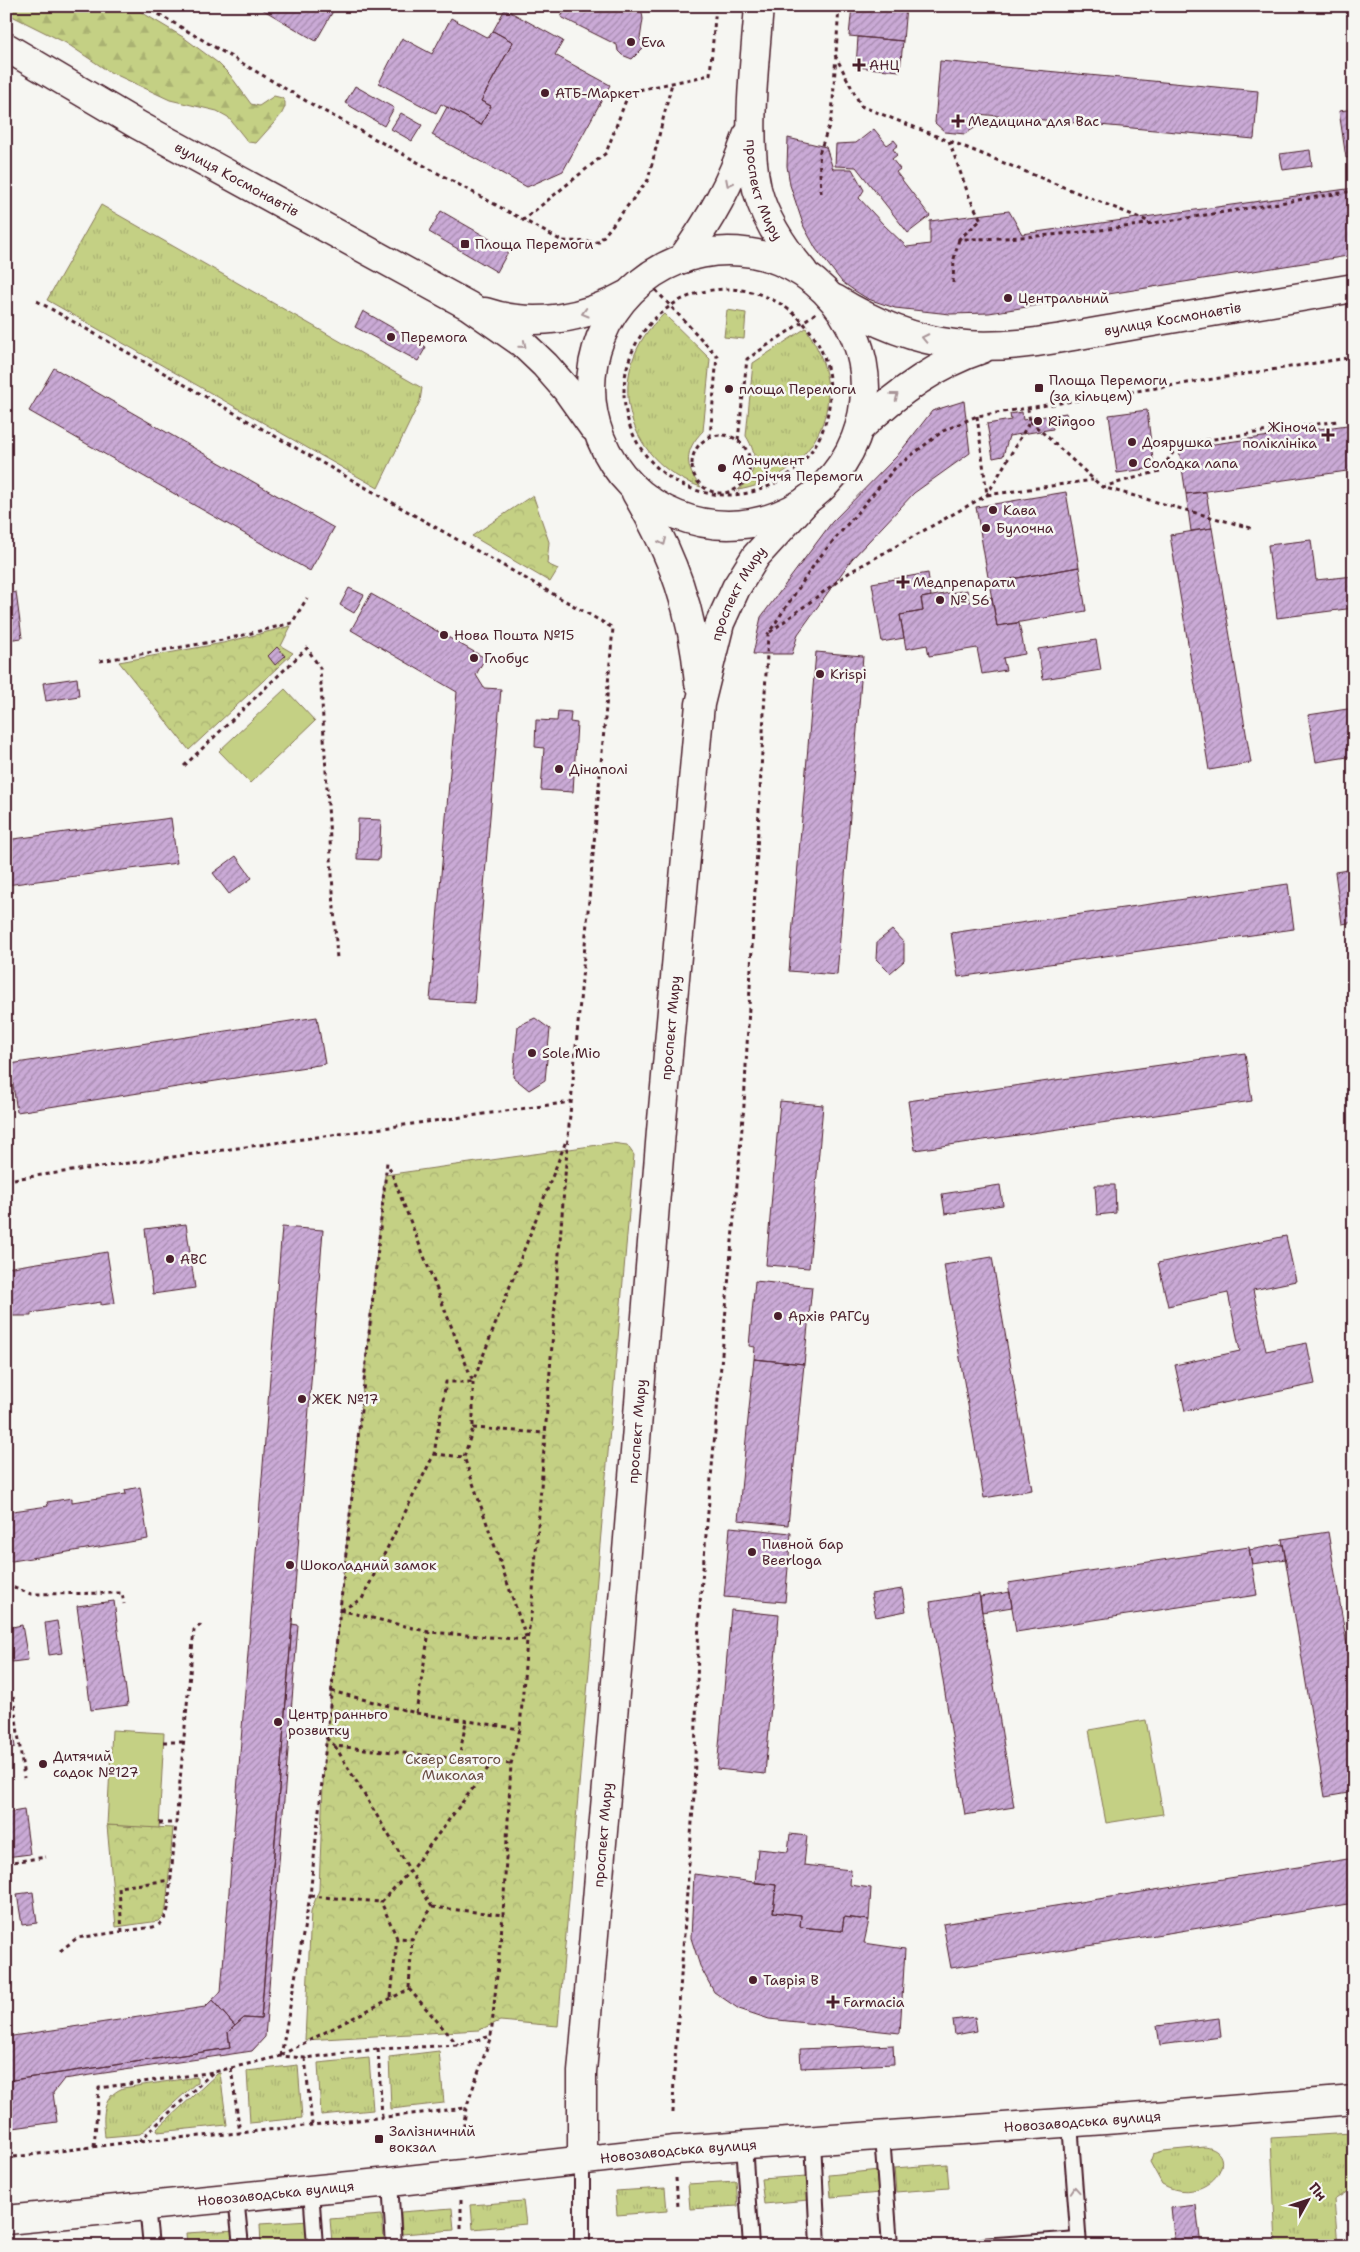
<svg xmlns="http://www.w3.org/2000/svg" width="1360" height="2252" viewBox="0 0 1360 2252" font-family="'Shantell Sans',sans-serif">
<defs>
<pattern id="grass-tufts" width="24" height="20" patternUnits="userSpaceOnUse" patternTransform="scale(1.25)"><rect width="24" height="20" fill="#c4d084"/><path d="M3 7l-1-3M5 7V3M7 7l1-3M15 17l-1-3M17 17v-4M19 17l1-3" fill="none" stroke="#aab272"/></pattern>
<pattern id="forest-firs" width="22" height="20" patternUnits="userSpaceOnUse" patternTransform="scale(1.25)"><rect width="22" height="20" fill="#c4d084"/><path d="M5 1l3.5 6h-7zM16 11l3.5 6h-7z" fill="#aab272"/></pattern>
<pattern id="park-crowns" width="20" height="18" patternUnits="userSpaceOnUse" patternTransform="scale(1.25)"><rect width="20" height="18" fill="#c4d084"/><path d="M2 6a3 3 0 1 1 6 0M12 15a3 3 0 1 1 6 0" fill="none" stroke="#aab272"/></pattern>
<pattern id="building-hatch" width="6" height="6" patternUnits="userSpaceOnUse" patternTransform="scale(1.25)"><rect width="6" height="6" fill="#caaad6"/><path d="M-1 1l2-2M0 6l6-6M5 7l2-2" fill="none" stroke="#a68aae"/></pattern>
</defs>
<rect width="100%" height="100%" fill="#f6f6f2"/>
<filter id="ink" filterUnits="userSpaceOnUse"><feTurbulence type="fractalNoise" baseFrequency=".02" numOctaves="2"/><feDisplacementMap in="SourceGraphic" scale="10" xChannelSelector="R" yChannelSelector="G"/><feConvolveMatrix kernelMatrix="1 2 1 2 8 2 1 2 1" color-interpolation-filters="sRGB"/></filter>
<g filter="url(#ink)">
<!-- grass -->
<path fill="url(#grass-tufts)" stroke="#877858" d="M101,205L422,388L420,401L378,488L47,300Z
M727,310L746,313L744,339L724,337Z
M664,314L710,359L703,431C684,450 684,467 701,487C623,462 602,368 664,314Z
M806,328C813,340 819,350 823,363C843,424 799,480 738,490C757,475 759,456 746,436L753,363Z
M439,2051L444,2103L391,2109L389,2057Z
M369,2058L373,2110L321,2115L318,2063Z
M298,2065L302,2118L250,2123L247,2071Z
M220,2073L227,2125L158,2132L157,2129L217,2074Z
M197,2077V2082L140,2134L105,2137C103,2117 101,2097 123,2088Z
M1351,2133L1353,2188L1334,2200L1338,2246H1276L1271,2138Z
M1205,2147C1245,2153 1206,2210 1162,2184L1150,2162L1153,2154L1163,2151Z
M947,2164L949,2188L896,2192L894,2168Z
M879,2170L881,2193L831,2197L829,2175Z
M807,2176L809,2200L764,2204L761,2179Z
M736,2181L738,2206L690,2209L688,2184Z
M665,2188L667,2211L617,2215L615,2191Z
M523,2201L526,2224L473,2229L471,2205Z
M452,2208L454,2230L402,2234L401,2212Z
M382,2215L384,2239L332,2243L330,2219Z
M309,2221L311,2246H261L260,2224Z
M236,2230L237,2246H187L186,2233Z"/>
<!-- forest -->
<path fill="url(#forest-firs)" stroke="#877858" d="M6,6H131L183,37L218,63L230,75L251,104L259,106L274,96L282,98L285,102V107L281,115L256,143L248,142L228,117L217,111L170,100L108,71L66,43L6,13Z"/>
<!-- park -->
<path fill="url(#park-crowns)" stroke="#877858" d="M533,495L549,542L547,564L558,569L550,582L472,536Z
M291,626L281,646L293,653L189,750L119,662L223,643Z
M612,1143L627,1145L634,1155L558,2026L500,2021L479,2030L305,2040L311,1911L319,1890L324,1760L385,1175Z
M107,1825L173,1828L166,1909L163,1917L159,1921L116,1927Z"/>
<!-- pitch -->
<path fill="#c4d084" stroke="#877858" d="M285,689L315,721L250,783L219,751Z
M1146,1720L1163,1814L1106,1823L1089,1730Z
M112,1730L164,1733L159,1828L107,1825Z"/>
<!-- building -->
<path fill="url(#building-hatch)" stroke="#4a1f2b" d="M257,6H336L316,41Z
M567,6H641L643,19L640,39L644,47L632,59L622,55L618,51L617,45L561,17Z
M852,6H906L903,41L849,36Z
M505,9L563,41L555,55L610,85L563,171L527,187L432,135L447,107L481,125L491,106L481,101L513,42L493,31Z
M451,18L488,38L493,31L513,42L481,101L491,106L481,125L441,104L436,113L379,83L402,38L432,54Z
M858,37L903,41L900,71L856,67Z
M940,61L1258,91L1254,139L977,114L976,127L965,134L945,132L935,123Z
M355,86L394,108L384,126L345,103Z
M1354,109V156L1346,158L1339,111Z
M401,113L422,125L412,141L391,129Z
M874,129L887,145L894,140L898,145L893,149L897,155L892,159L900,169L896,172L930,216L908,233L856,167L835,166L836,144L856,143Z
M788,138L826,147L833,169H852L864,190L859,198L883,224L907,247L930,244V221L1009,211L1022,234L1354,188V255L989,313L950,314L895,308L868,299L855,291L842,282L816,249L804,227L790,185L787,166Z
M1310,150L1312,166L1283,170L1280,154Z
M441,211L509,250L497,272L429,232Z
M363,311L426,347L418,361L355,327Z
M54,368L334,528L310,571L29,411Z
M964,401L970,453L914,493L852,559L798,634L792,654H753L761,617L832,522L897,456L932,411Z
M1147,410L1154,468L1117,473L1109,415Z
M1022,412L1023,420L1051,415L1053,429L1009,436L1003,456L993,458L987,424L1011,420L1010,414Z
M1066,413L1068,424L1056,426L1054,415Z
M1354,424V470L1186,494L1179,449Z
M1066,492L1079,567L989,583L976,507Z
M1206,492L1212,528L1191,531L1186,494Z
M1212,528L1251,763L1209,770L1170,535Z
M1311,540L1316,580L1354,576V608L1277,618L1268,545Z
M1079,567L1086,611L997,626L989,583Z
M928,573L931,596L921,598L923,611L900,615L904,638L882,642L872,583Z
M349,588L364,595L354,613L340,605Z
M967,590L969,602L992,597L997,626L1019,623L1025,654L1003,658L1006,670L982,674L977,648L929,656L927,645L906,649L900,615L923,611L921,598Z
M16,592L22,638L6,640V594Z
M371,594L485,658L476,675L484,688L501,689L474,1003L430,1000L457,692L351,630Z
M1096,640L1101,670L1043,679L1038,649Z
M277,647L285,656L275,665L268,656Z
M816,652L863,656L837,975L789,971Z
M77,678L79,696L46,701L43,683Z
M1354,708V756L1316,762L1308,715Z
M558,711L571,712L570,722L577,723L573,792L541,790L544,748L535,747L536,720L557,721Z
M171,818L177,863L6,885V840Z
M358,819L381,820L379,860L357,859Z
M236,856L252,878L229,894L213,873Z
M1354,869V922L1342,924L1335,872Z
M1288,884L1294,929L958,977L951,933Z
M892,930L904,943V961L890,973L876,959L877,942Z
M317,1017L325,1064L17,1112L10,1064Z
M535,1018L550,1029L545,1080L529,1090L513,1077L518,1026Z
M1245,1053L1252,1101L915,1150L908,1101Z
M780,1101L823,1105L809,1268L766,1265Z
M1000,1185L1003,1205L945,1214L942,1194Z
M1095,1185H1115L1116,1213L1097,1215Z
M186,1224L195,1288L153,1294L145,1229Z
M282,1227L323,1230L261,2019L244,2018L235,2026L212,2000L221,1992Z
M1286,1236L1296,1281L1253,1290L1266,1351L1307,1343L1315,1384L1185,1411L1175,1365L1240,1351L1228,1293L1168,1306L1158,1263Z
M107,1252L115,1303L101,1305V1302L31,1313V1316H6V1268Z
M992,1257L1032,1490L984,1498L944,1265Z
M755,1281L812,1287L804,1364L754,1359L755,1347L749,1346Z
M754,1359L804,1364L788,1525L738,1520Z
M140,1487L148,1539L6,1562V1512L48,1506L47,1502L72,1498V1502L126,1494L125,1490Z
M730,1527L791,1533L785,1602L724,1597Z
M1328,1532L1354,1687V1792L1325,1797L1282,1539Z
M1283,1544L1286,1559L1252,1564L1249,1550Z
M1249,1547L1257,1595L1016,1632L1008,1583Z
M902,1589L906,1611L876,1617L871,1594Z
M1010,1592L1012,1607L982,1612L980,1597Z
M979,1594L1014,1807L965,1815L930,1602Z
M114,1601L128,1705L91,1710L77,1606Z
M731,1610L779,1615L765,1774L717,1769Z
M57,1621L62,1653L49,1655L45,1623Z
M292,1624L298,1625L265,2037L252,2051L64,2079L53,2093L57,2122L6,2129V2081L230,2048L228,2032L244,2018L261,2019Z
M22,1625L28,1660L12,1662L7,1628Z
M6,1703H9L15,1747L6,1749Z
M24,1810L30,1854L6,1857V1813Z
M790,1834L807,1836L804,1865L851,1870L850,1885L871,1888L869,1920L844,1917L842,1931L800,1927L801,1915L773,1912L776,1885L755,1883L758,1849L788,1852Z
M1354,1858V1903L951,1968L943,1924Z
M694,1874L776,1885L773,1912L801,1915L800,1927L842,1931L844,1917L869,1920L864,1943L905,1949L900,2033L769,2019L739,2009L714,1992L700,1966L691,1938Z
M33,1892L37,1923L22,1925L17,1894Z
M212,2000L235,2026L228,2032L230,2048L6,2081V2037L205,2007Z
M975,2017L977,2031L955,2035L953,2020Z
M1219,2018L1221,2037L1160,2045L1157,2026Z
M893,2045L894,2064L801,2068L800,2049Z
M1196,2205L1201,2246H1175L1171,2208Z"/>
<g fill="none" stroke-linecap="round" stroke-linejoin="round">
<!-- service casing -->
<g stroke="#4a1f2b" stroke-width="18">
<path id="service" d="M1070,2123L1079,2246
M882,2136L890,2246
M813,2140L818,2246
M744,2145L751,2246
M582,2159V2246
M390,2182L394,2246
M311,2190L315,2246
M236,2197L241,2246
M147,2206L151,2246
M982,2246L1078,2239"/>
</g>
<!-- tertiary casing -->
<g stroke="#4a1f2b" stroke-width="31">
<g id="tertiary">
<path id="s1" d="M6,2220L390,2182L675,2150L1119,2119L1354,2100"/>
</g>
</g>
<!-- secondary casing -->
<g stroke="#4a1f2b" stroke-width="31">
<g id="secondary">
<path id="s2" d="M759,6C755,61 745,136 757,189C765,220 783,247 803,271"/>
<path id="s3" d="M6,47L138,125L469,306L522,343L545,365L566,389L593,427"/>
<circle cx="728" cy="388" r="137"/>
<path d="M682,259C712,217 730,185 747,136"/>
<path id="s4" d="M835,299C872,322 911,339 954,344C1008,351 1066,337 1119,328C1197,314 1275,301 1354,288"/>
<path d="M485,312C532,328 584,319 626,295"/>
<path d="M859,429C895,394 934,365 982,349"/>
<path d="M636,493C673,556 693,610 699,683"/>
<path id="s5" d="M582,2159V2072L622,1613L661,1131L700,704L720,623L736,588L756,556L807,500"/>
</g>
</g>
<!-- path -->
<path stroke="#4a1f2b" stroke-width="3" stroke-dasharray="4 4" stroke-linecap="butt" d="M145,6L313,105L562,241L599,242L648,180L672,83
M835,55L861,106L949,141L970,199L981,220L959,239C1091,239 1223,211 1354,191
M950,141L1150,222
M821,193L819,154L832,117L839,6
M522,221L606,153L629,92L710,75L716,6
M953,283L954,259L959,239
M650,284L717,356L710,437
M624 392a103 103 0 1 1 206 0a103 103 0 1 1-206 0Z
M37,301L613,628L568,1137L531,1617L527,1640L520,1729L511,1764L503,1915L491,2036L466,2108L462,2139
M977,416L987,495L1093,480
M1030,421L1102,487L1251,528
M692 464a29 29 0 1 1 58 0a29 29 0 1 1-58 0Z
M738,440L747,359L816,313
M1102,487L1160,471L1179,444L1338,421
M770,632L850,572L987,495L1030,421L1028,409
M100,661L223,640L292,623L307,598
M184,766L307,648L320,668L337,960
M6,1180L571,1102
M473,1428L544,1433
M434,1454L464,1457
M6,1585L31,1594L122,1593L124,1604
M340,1610L429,1632L527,1640L464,1457L473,1428V1382L566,1141
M341,1610L362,1599L434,1454L446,1382H473L388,1164
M331,1691L416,1713L520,1729
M6,1697L13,1696L24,1778
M416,1713L429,1632
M326,1738L335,1746L511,1764
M163,1742H184
M335,1746L432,1907L412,1939L397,1938L381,1902L411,1870L492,1763
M459,1759L466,1721
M159,1823H176
M6,1863L46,1857
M310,1896L381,1902
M432,1907L503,1915
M122,1932L119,1887L171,1880
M60,1951L77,1938L153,1927C163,1924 165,1919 168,1909L194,1630L203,1623
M409,1988L412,1939
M391,1997L397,1938
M378,2049L382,2117
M281,2055L409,1989L458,2045
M281,2056L310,1896L387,1162
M305,2058L312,2124
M231,2068L240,2133
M673,2113L674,2074L694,1794L699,1614L744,1105L768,634L818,559L895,468L943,431L977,416L1354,357
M139,2141L213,2072
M94,2146L99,2088L214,2072L281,2056L305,2058L378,2049L458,2045L491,2036
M6,2158L138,2141L240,2133L466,2108
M676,2178L678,2207
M461,2200V2232"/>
<!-- service -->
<use href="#service" stroke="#f6f6f2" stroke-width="14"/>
<!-- tertiary -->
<use href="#tertiary" stroke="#f6f6f2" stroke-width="28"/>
<!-- secondary -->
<use href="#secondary" stroke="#f6f6f2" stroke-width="28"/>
</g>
<!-- one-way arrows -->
<defs><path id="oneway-chevron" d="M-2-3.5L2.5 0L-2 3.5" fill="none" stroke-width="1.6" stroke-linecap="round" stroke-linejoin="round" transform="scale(1.25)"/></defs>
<g stroke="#a99598">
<use href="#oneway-chevron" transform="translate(729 183) rotate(117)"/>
<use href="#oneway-chevron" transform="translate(585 313) rotate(164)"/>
<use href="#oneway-chevron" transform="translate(925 338) rotate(-168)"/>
<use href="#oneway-chevron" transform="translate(523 345) rotate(40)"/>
<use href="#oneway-chevron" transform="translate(895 396) rotate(-38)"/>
<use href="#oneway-chevron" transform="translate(663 542) rotate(66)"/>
<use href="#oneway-chevron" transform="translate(1075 2190) rotate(-94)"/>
</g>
</g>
<!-- markers -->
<g fill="#4a1f2b" stroke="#f6f6f2" stroke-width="2">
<circle cx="631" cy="42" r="5"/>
<path d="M856.5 57.5h5v5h5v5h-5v5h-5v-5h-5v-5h5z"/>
<circle cx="545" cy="93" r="5"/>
<path d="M955.5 113.5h5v5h5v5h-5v5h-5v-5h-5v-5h5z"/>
<rect x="460" y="239" width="10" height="10" rx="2.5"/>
<circle cx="1008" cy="298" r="5"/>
<circle cx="391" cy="337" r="5"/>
<rect x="1034" y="383" width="10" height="10" rx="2.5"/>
<circle cx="729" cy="389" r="5"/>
<circle cx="1038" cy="421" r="5"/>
<path d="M1325.5 427.5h5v5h5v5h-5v5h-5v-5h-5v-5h5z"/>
<circle cx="1132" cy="442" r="5"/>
<circle cx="1133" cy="463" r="5"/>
<circle cx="722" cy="468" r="5"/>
<circle cx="993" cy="510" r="5"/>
<circle cx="986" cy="528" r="5"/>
<path d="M900.5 574.5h5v5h5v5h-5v5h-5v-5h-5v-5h5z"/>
<circle cx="940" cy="600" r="5"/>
<circle cx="444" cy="635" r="5"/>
<circle cx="474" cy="658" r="5"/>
<circle cx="820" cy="674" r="5"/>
<circle cx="559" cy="769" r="5"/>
<circle cx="532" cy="1053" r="5"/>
<circle cx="170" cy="1259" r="5"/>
<circle cx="778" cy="1316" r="5"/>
<circle cx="302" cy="1399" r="5"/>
<circle cx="752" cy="1552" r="5"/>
<circle cx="290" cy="1565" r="5"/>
<circle cx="278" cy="1722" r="5"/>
<circle cx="43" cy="1764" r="5"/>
<circle cx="753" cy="1980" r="5"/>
<path d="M830.5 1994.5h5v5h5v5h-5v5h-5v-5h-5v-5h5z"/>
<rect x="374" y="2134" width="10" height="10" rx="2.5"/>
</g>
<g text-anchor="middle" stroke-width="5" stroke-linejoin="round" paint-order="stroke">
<!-- poi labels -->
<g font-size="14" fill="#4a1f2b" stroke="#f6f6f2" text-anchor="start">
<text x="641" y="47">Eva</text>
<text x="869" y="70">АНЦ</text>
<text x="555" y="98">АТБ-Маркет</text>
<text x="968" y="126">Медицина для Вас</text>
<text x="475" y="249">Площа Перемоги</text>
<text x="1018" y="303">Центральний</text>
<text x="401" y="342">Перемога</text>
<text x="1049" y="385">Площа Перемоги<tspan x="1049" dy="16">(за кільцем)</tspan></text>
<text x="739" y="394">площа Перемоги</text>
<text x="1048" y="426">Ringoo</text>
<text x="1317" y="432" text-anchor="end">Жіноча<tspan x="1317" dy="16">поліклініка</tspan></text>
<text x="1142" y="447">Доярушка</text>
<text x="732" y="465">Монумент<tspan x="732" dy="16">40-річчя Перемоги</tspan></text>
<text x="1143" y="468">Солодка лапа</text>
<text x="1003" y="515">Кава</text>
<text x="996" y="533">Булочна</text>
<text x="913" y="587">Медпрепарати</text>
<text x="950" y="605">№ 56</text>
<text x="454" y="640">Нова Пошта №15</text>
<text x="484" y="663">Глобус</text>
<text x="830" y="679">Krispi</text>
<text x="569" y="774">Дінаполі</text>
<text x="542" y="1058">Sole Mio</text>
<text x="180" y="1264">ABC</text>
<text x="788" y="1321">Архів РАГСу</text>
<text x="312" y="1404">ЖЕК №17</text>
<text x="762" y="1549">Пивной бар<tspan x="762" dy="16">Beerloga</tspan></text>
<text x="300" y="1570">Шоколадний замок</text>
<text x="288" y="1719">Центр ранньго<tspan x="288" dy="16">розвитку</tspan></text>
<text x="53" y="1761">Дитячий<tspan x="53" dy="16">садок №127</tspan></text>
<text x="763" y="1985">Таврія В</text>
<text x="843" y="2007">Farmacia</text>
<text x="389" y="2136">Залізничний<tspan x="389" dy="16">вокзал</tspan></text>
</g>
<!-- street labels -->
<g font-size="14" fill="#4a1f2b" stroke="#f6f6f2">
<text dy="5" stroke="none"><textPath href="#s3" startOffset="266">вулиця Космонавтів</textPath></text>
<text dy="5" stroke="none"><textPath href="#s2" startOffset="186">проспект Миру</textPath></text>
<text dy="5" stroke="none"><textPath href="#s4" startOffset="349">вулиця Космонавтів</textPath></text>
<text dy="5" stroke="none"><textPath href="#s5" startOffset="1578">проспект Миру</textPath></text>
<text dy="5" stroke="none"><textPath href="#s5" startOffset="1135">проспект Миру</textPath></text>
<text dy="5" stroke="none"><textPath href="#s5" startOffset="730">проспект Миру</textPath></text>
<text dy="5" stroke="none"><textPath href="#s5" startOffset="325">проспект Миру</textPath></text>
<text dy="5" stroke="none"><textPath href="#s1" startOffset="1081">Новозаводська вулиця</textPath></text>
<text dy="5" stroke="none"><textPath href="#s1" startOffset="676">Новозаводська вулиця</textPath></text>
<text dy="5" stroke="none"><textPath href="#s1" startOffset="271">Новозаводська вулиця</textPath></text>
</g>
<!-- park labels -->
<g font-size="14" fill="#684b41" stroke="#f6f6f2">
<text x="453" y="1764">Сквер Святого<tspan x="453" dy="16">Миколая</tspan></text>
</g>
</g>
<!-- margin -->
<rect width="1360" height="2252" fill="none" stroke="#f6f6f2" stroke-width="25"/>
<rect x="12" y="12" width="1335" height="2227" fill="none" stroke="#4a1f2b" stroke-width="2" filter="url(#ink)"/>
<!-- north arrow -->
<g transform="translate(1308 2200) rotate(50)" stroke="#f6f6f2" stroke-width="4" paint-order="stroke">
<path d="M0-4L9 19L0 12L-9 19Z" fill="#4a1f2b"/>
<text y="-8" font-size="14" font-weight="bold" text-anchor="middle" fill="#4a1f2b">Пн</text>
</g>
</svg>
